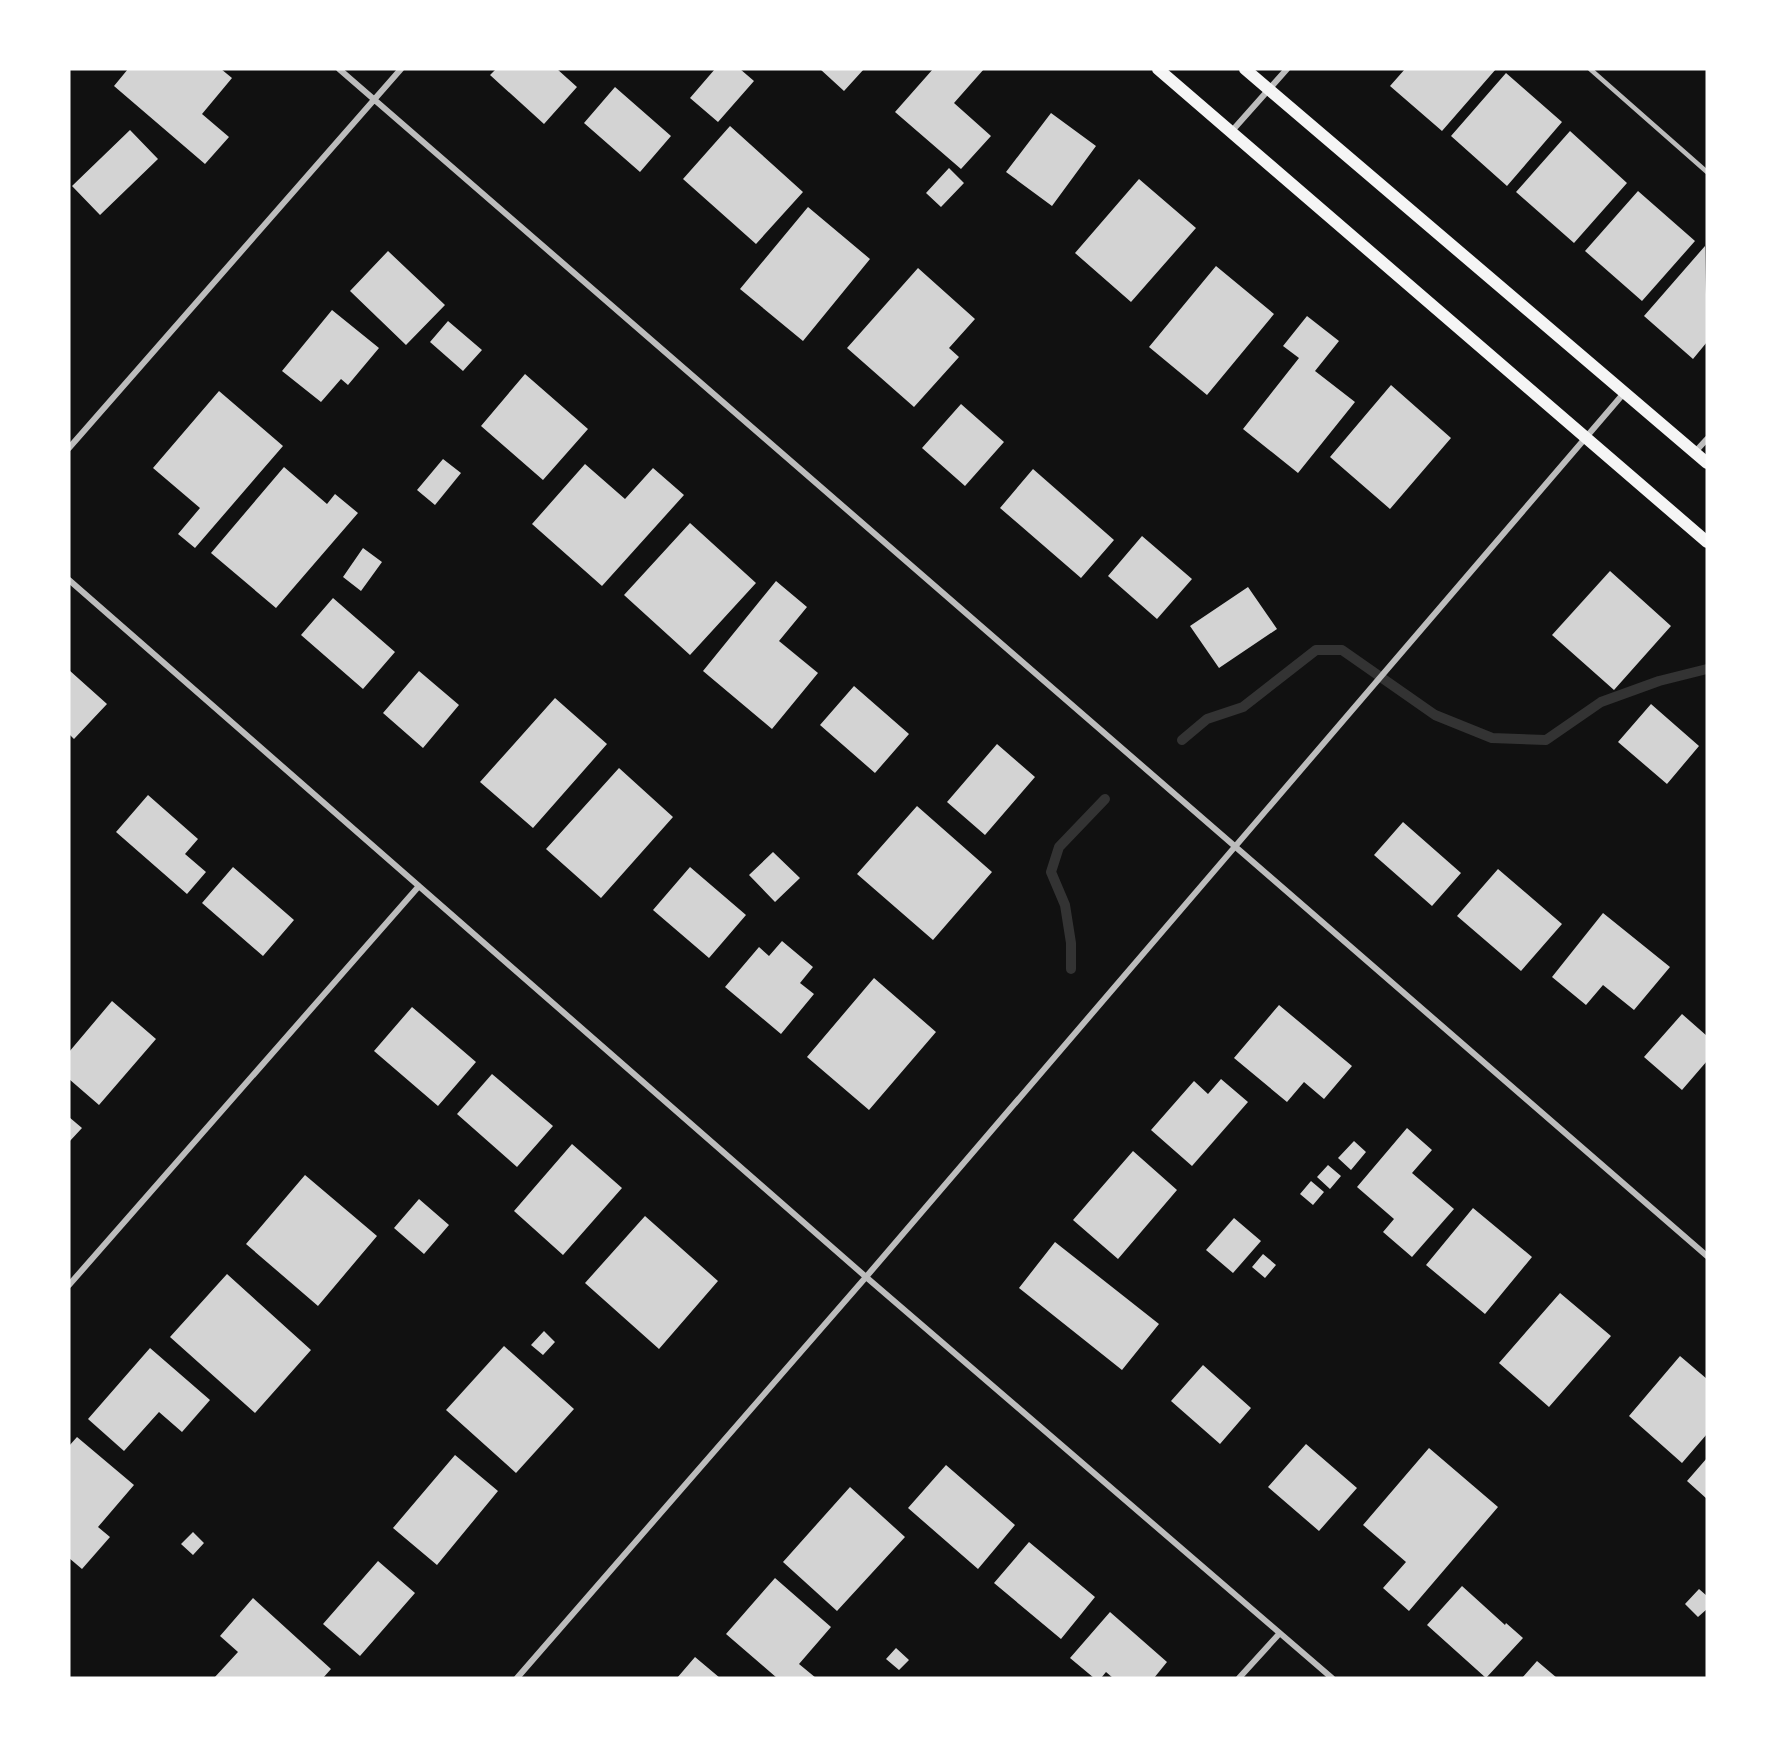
<svg xmlns="http://www.w3.org/2000/svg" width="1776" height="1747" viewBox="0 0 1776 1747" font-family="'Titillium Web',sans-serif">
<rect width="100%" height="100%" fill="#111"/>
<g fill="none" stroke-linecap="round" stroke-linejoin="round">
<!-- stream -->
<path stroke="#333" stroke-width="10" d="M1182,740L1207,719L1243,707L1316,650H1342L1435,715L1492,738L1546,740L1601,702L1659,681L1707,669
M1071,969V943L1065,905L1051,872L1059,847L1105,799"/>
</g>
<!-- building -->
<path fill="#d3d3d3" d="M128,69H221L232,78L202,114L229,137L205,164L114,86Z
M496,69H557L577,87L544,124L490,75Z
M715,69H740L754,81L718,122L690,98Z
M820,69H864L844,91Z
M933,69H984L954,103L991,136L961,169L895,112Z
M1405,69H1496L1442,131L1390,86Z
M1506,73L1562,122L1507,186L1451,136Z
M615,87L671,136L640,172L584,123Z
M1051,113L1096,146L1052,206L1006,172Z
M730,126L803,192L756,244L683,179Z
M130,130L158,159L100,215L72,186Z
M1570,131L1627,183L1574,243L1516,192Z
M949,168L964,183L941,207L926,193Z
M1139,179L1196,228L1131,302L1075,253Z
M1638,191L1695,241L1642,301L1585,251Z
M808,207L870,259L803,341L740,289Z
M1705,246L1707,342L1693,359L1644,316Z
M388,251L445,305L406,345L350,291Z
M1216,266L1274,314L1207,395L1149,347Z
M918,268L975,319L949,348L959,357L914,407L847,348Z
M332,310L379,348L348,385L341,379L321,402L282,371Z
M1307,316L1339,341L1315,371L1355,402L1298,473L1243,429L1299,358L1283,346Z
M448,321L482,350L463,371L430,342Z
M525,374L588,429L543,480L481,426Z
M1391,385L1451,438L1390,509L1330,457Z
M219,391L283,446L195,548L178,534L200,508L153,468Z
M961,404L1004,442L965,486L922,448Z
M443,459L461,473L435,505L417,490Z
M585,464L625,499L653,468L684,495L602,586L532,524Z
M284,467L327,504L335,494L358,513L276,608L211,553Z
M1033,469L1114,540L1081,578L1000,508Z
M690,523L756,583L690,655L624,595Z
M1142,536L1192,579L1157,619L1108,576Z
M363,548L382,562L361,591L343,577Z
M1610,571L1671,626L1614,690L1552,635Z
M776,581L807,607L779,641L818,673L772,729L703,671Z
M1248,587L1277,629L1219,668L1190,626Z
M333,598L395,652L363,689L301,635Z
M69,670L107,704L74,739L69,734Z
M419,671L459,705L423,748L383,713Z
M854,686L909,734L875,773L820,725Z
M555,698L607,744L533,828L480,782Z
M1651,704L1699,746L1667,784L1618,742Z
M997,744L1035,777L985,835L947,802Z
M619,768L673,817L601,898L546,849Z
M148,795L198,839L185,854L206,872L187,894L116,832Z
M917,806L992,872L933,940L857,874Z
M1403,822L1461,873L1432,906L1374,855Z
M773,852L800,878L775,902L749,875Z
M233,867L294,920L263,956L202,903Z
M690,867L746,915L709,958L653,910Z
M1498,869L1562,924L1521,971L1457,916Z
M1603,913L1670,967L1634,1010L1603,985L1586,1005L1552,977Z
M782,941L813,967L800,983L814,994L781,1034L725,987L759,947L769,956Z
M874,978L936,1032L869,1110L807,1057Z
M112,1001L156,1039L99,1105L69,1079V1052Z
M1279,1005L1352,1066L1324,1099L1304,1082L1287,1102L1234,1058Z
M412,1007L476,1062L438,1106L374,1051Z
M1682,1014L1707,1036V1061L1682,1090L1644,1057Z
M492,1074L553,1126L517,1167L457,1114Z
M1221,1079L1248,1102L1192,1166L1151,1130L1194,1081L1208,1094Z
M69,1117L82,1128L69,1142Z
M1407,1128L1432,1150L1412,1173L1454,1209L1412,1257L1383,1232L1394,1219L1357,1187Z
M1354,1141L1366,1152L1351,1170L1338,1158Z
M572,1144L622,1188L563,1255L514,1211Z
M1133,1151L1177,1190L1118,1259L1073,1220Z
M1328,1165L1341,1176L1330,1189L1317,1177Z
M305,1175L377,1236L318,1306L246,1244Z
M1311,1181L1324,1192L1313,1205L1300,1194Z
M419,1199L449,1225L424,1254L394,1228Z
M1473,1208L1532,1257L1485,1314L1426,1265Z
M645,1216L718,1281L659,1349L585,1283Z
M1234,1218L1261,1241L1233,1273L1206,1250Z
M1055,1242L1159,1324L1122,1370L1019,1288Z
M1263,1254L1276,1265L1265,1278L1252,1267Z
M227,1274L311,1350L255,1413L170,1337Z
M1560,1293L1611,1336L1549,1407L1499,1363Z
M544,1331L555,1342L543,1355L531,1345Z
M504,1346L574,1409L516,1473L446,1410Z
M150,1348L210,1400L182,1432L159,1412L124,1451L88,1419Z
M1680,1356L1707,1379V1434L1682,1463L1629,1416Z
M1203,1365L1251,1408L1220,1444L1171,1401Z
M77,1437L134,1485L98,1527L110,1537L82,1569L69,1558V1446Z
M1306,1444L1357,1488L1319,1531L1268,1487Z
M1429,1448L1498,1507L1409,1611L1383,1588L1406,1562L1363,1525Z
M455,1455L498,1491L437,1565L393,1528Z
M1707,1458V1499L1687,1481Z
M946,1465L1015,1525L978,1569L908,1508Z
M850,1487L905,1537L837,1611L783,1562Z
M193,1532L204,1543L193,1555L181,1544Z
M1029,1542L1095,1597L1061,1639L994,1583Z
M378,1561L415,1593L360,1656L323,1624Z
M775,1578L831,1627L799,1664L816,1678H777L726,1634Z
M1462,1586L1505,1625L1506,1623L1523,1638L1486,1678L1427,1625Z
M1699,1589L1707,1596V1609L1698,1617L1685,1604Z
M253,1598L331,1669L323,1678H214L238,1652L220,1636Z
M1110,1612L1167,1662L1154,1678H1113L1106,1672L1101,1678H1094L1070,1658Z
M896,1648L909,1660L899,1670L886,1659Z
M695,1657L720,1678H677Z
M1537,1661L1557,1678H1522Z"/>
<g fill="none" stroke-linecap="round" stroke-linejoin="round">
<!-- service -->
<path stroke="#bcbcbc" stroke-width="4.5" d="M1590,69L1707,172"/>
<!-- minor -->
<path stroke="#bcbcbc" stroke-width="6" d="M339,69L1707,1256
M1231,132L1287,69
M69,448L401,69
M1695,452L1707,439
M69,580L866,1277L1332,1678
M69,1285L419,886
M517,1678L866,1277L1624,393
M1239,1678L1279,1634"/>
<!-- secondary -->
<path stroke="#f5f5f5" stroke-width="12" d="M1158,69L1707,542
M1245,69L1707,463"/>
</g>
<!-- border -->
<rect width="1776" height="1747" fill="none" stroke="#ffffff" stroke-width="141"/>
</svg>
